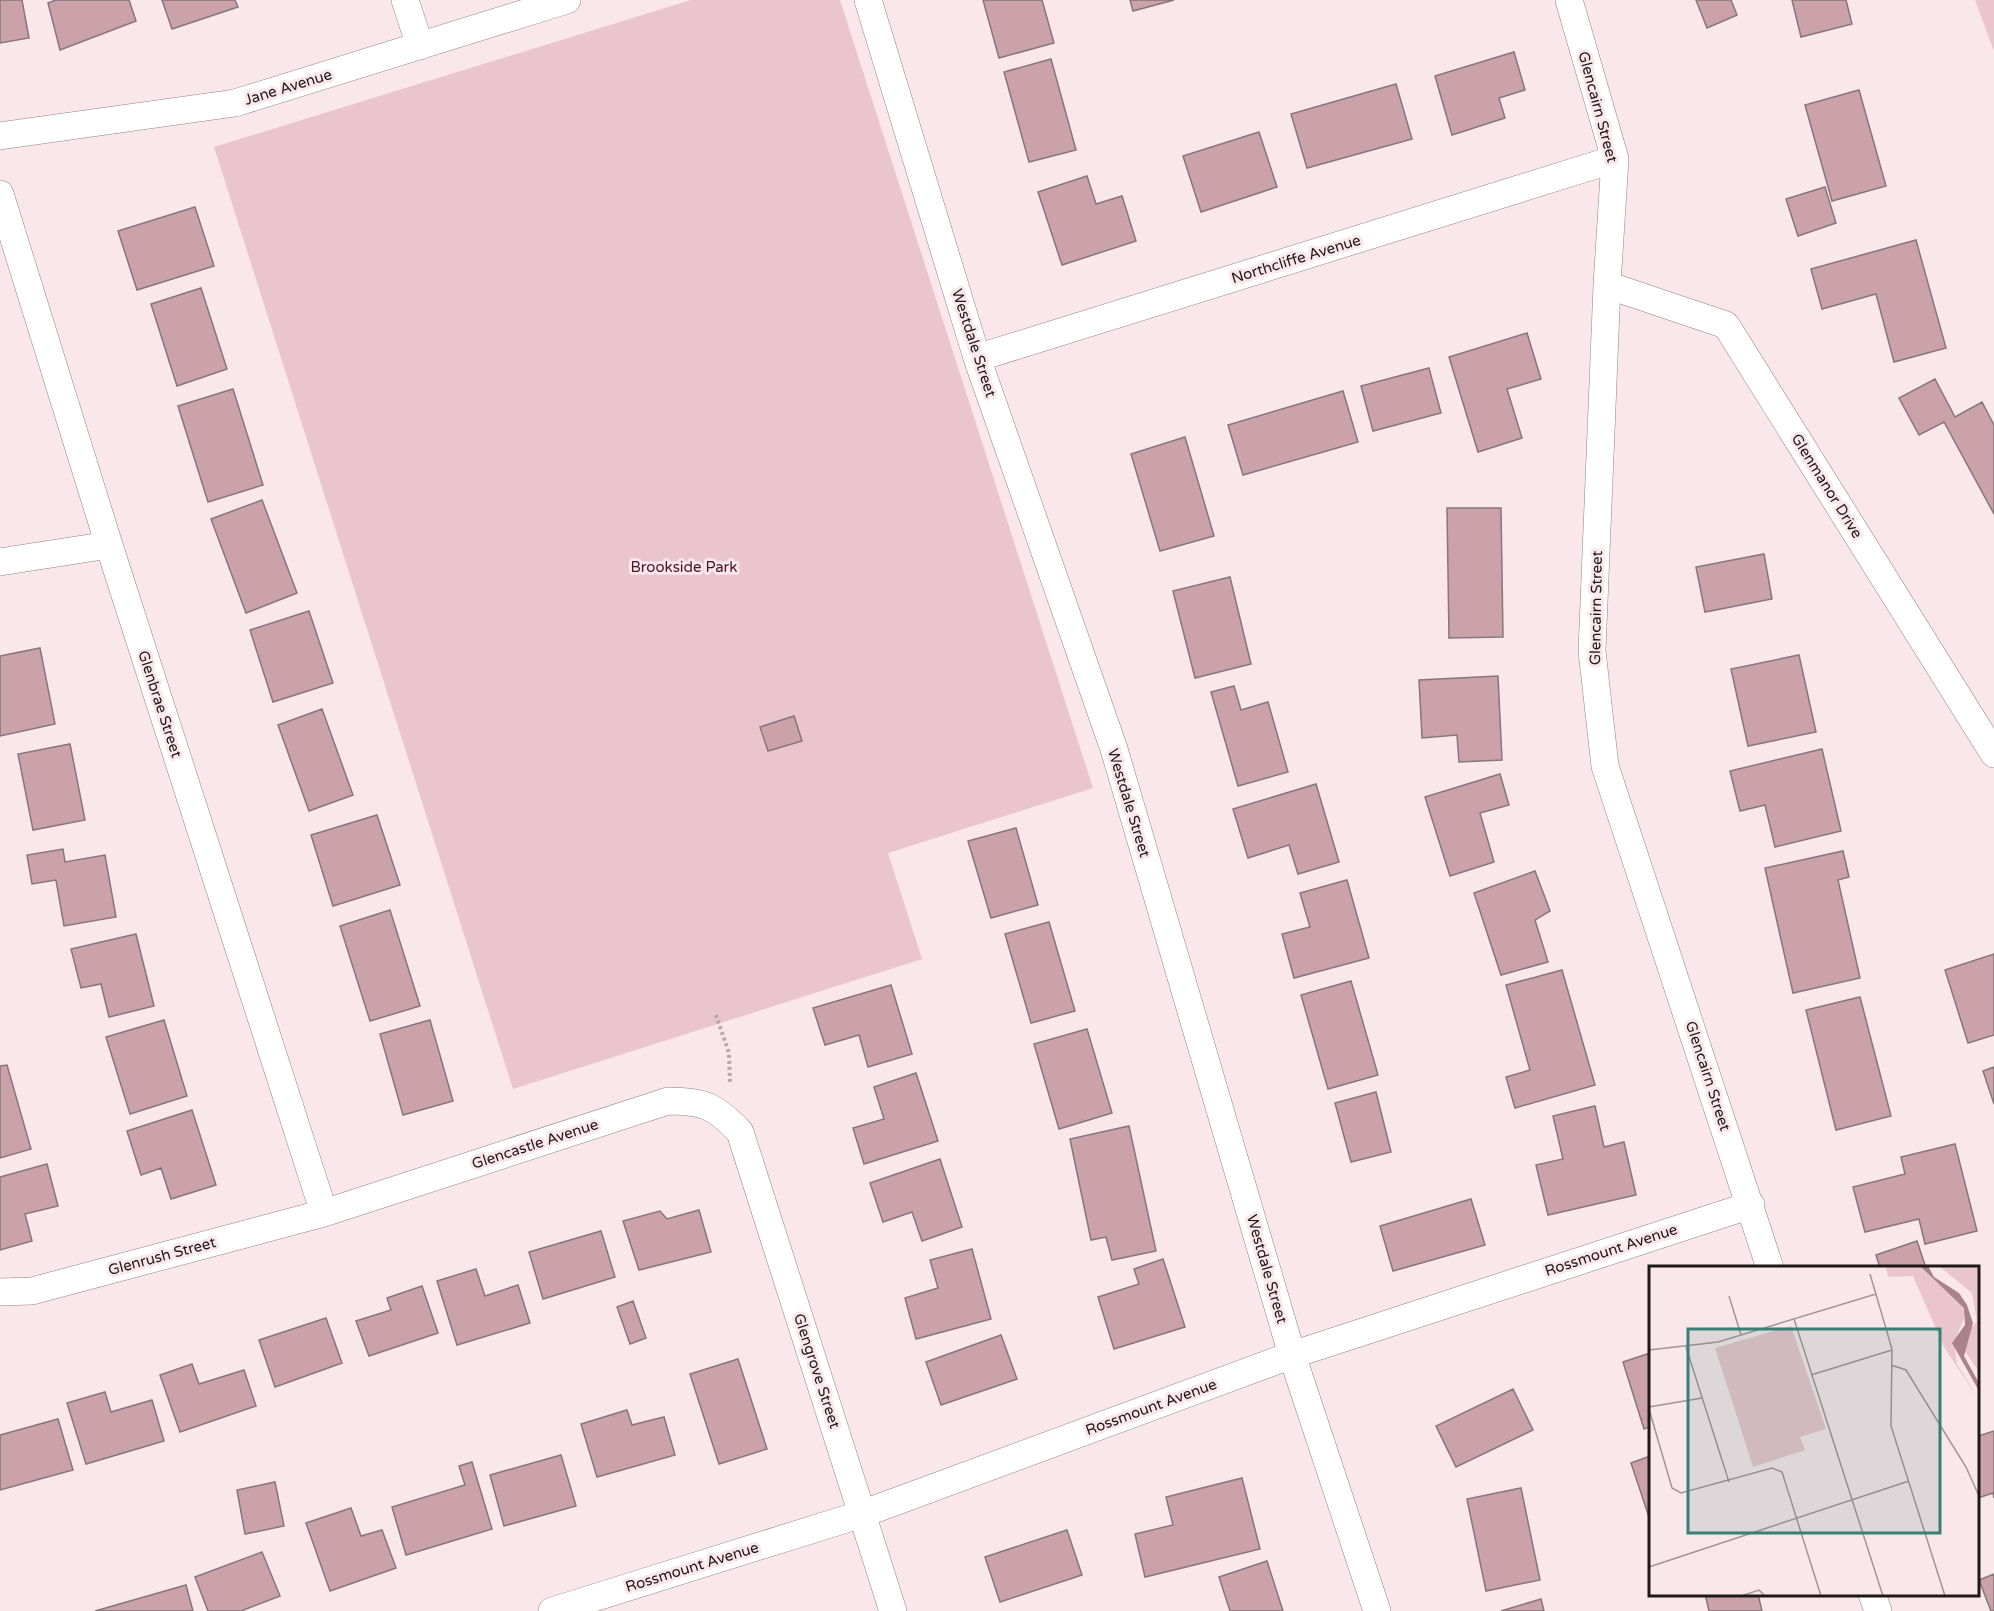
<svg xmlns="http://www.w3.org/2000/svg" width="1994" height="1611" viewBox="0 0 1994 1611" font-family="'Varela Round',sans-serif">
<rect width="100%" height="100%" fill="#fae7eb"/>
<!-- green -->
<path fill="#eac5cd" d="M691,0H840L1093,788L888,853L922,959L513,1089L214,147Z
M1975,0H1994V51Z"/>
<!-- building -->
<path fill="#cba1aa" stroke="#87767a" stroke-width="1.5" d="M0,0H22L29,38L0,43Z
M56,0H129L136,21L60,50L48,3Z
M162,0H235L238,7L172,29Z
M983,0H1042L1054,43L999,58Z
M1130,0H1174L1133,11Z
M1696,0H1731L1737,15L1707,28Z
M1792,0H1846L1852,24L1801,37Z
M1514,52L1525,90L1499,98L1505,118L1452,135L1435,76Z
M1051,59L1076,150L1029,162L1004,72Z
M1396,84L1412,139L1307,168L1291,114Z
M1859,90L1886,186L1832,201L1805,105Z
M1259,132L1277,187L1201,212L1183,156Z
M1087,176L1096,204L1122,196L1136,241L1062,265L1038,192Z
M1825,187L1836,223L1798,236L1786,199Z
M195,207L214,266L137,290L118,231Z
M1916,240L1946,348L1894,362L1876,294L1822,309L1811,269Z
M201,288L227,369L177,386L151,304Z
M1527,333L1541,379L1507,389L1522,438L1478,452L1449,357Z
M1429,368L1441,413L1373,431L1361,386Z
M1935,379L1955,417L1982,402L1994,425V514L1944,422L1919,435L1899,398Z
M233,389L263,485L208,502L178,406Z
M1343,391L1358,442L1243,475L1228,425Z
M1185,437L1214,536L1160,551L1131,454Z
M262,500L297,593L246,613L211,519Z
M1447,508H1501L1503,637L1449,638Z
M1764,554L1772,599L1705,612L1696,567Z
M1230,577L1251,664L1195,678L1173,591Z
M309,611L333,683L273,702L250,630Z
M40,648L55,724L0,736V656Z
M1799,655L1816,732L1748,746L1731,669Z
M1498,676L1502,760L1459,762L1457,735L1422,738L1419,680Z
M1234,686L1241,710L1268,702L1288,772L1238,786L1211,692Z
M322,709L353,795L309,811L278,725Z
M794,716L802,741L768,751L760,727Z
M70,744L85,820L33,830L18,754Z
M1822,749L1841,831L1775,847L1765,805L1740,811L1730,771Z
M1500,774L1509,805L1480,813L1494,862L1450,876L1425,797Z
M1316,784L1339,862L1298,874L1289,845L1248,858L1233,809Z
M377,815L400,885L333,906L311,835Z
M1016,828L1038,905L991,918L968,841Z
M63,849L65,862L105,855L116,917L64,926L56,880L32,884L27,855Z
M1843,851L1849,877L1838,880L1860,978L1793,993L1765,868Z
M1535,871L1550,911L1535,920L1548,962L1501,975L1474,893Z
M1347,880L1369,958L1294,978L1282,934L1310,927L1300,893Z
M390,910L420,1006L370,1021L340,926Z
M1049,922L1075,1011L1031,1023L1005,934Z
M136,934L154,1006L109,1017L101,984L81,988L71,949Z
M1994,954V1035L1968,1043L1945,970Z
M1562,970L1595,1085L1515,1108L1506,1077L1530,1070L1506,985Z
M1351,981L1378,1075L1328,1089L1301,995Z
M891,985L912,1054L868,1067L859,1035L825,1045L813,1008Z
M1860,997L1891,1116L1836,1130L1806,1010Z
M164,1020L187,1096L130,1114L106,1037Z
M430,1020L453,1101L403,1115L380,1034Z
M1087,1029L1112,1113L1059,1129L1034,1044Z
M7,1065L31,1149L0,1158V1066Z
M1994,1067V1104L1983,1071Z
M916,1073L938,1141L864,1164L853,1128L884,1119L874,1087Z
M1376,1092L1391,1152L1351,1162L1335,1103Z
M1595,1106L1604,1147L1624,1142L1636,1195L1548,1215L1536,1165L1563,1159L1553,1116Z
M192,1110L216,1185L171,1199L161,1168L141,1175L127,1131Z
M1129,1126L1156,1251L1112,1260L1106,1237L1091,1240L1070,1139Z
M1955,1144L1977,1231L1925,1244L1919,1219L1865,1232L1853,1187L1905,1174L1901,1157Z
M940,1159L962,1227L922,1241L912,1212L883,1222L870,1183Z
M47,1164L58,1206L25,1214L32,1241L0,1250V1177Z
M1471,1199L1485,1245L1393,1271L1380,1226Z
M699,1210L711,1252L639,1270L623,1221L660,1211L667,1219Z
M601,1231L615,1277L543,1299L529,1252Z
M1917,1241L1926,1268H1880L1876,1255Z
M972,1249L991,1319L916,1339L905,1298L938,1288L930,1260Z
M1163,1259L1185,1327L1114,1349L1098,1297L1139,1284L1134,1269Z
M476,1269L485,1296L518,1285L530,1323L457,1345L437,1281Z
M422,1286L438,1333L369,1356L356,1321L391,1310L387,1298Z
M633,1301L646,1338L630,1344L617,1307Z
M326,1318L342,1363L275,1387L259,1340Z
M1001,1335L1017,1379L941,1405L926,1362Z
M1650,1353V1434L1649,1427L1644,1429L1623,1362Z
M738,1359L767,1449L719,1464L690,1374Z
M192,1364L199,1384L244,1370L256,1406L180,1432L160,1375Z
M1513,1389L1533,1430L1456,1467L1436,1426Z
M105,1392L111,1412L152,1400L164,1441L86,1464L67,1403Z
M627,1410L632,1425L664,1417L675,1455L597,1477L581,1424Z
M58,1419L73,1470L0,1490V1435Z
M1994,1431V1498L1993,1493L1978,1498V1436Z
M561,1455L576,1506L504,1526L490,1475Z
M1650,1456V1520L1631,1463Z
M472,1462L492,1529L406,1555L392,1507L465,1485L459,1466Z
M1242,1478L1260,1549L1145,1577L1135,1534L1173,1525L1166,1497Z
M275,1482L284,1526L245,1534L237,1490Z
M1521,1488L1540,1580L1486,1591L1467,1499Z
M351,1508L361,1536L382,1530L396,1568L330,1591L306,1523Z
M1067,1530L1082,1575L1000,1602L985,1557Z
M262,1552L280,1596L241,1611H208L195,1577Z
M1267,1561L1283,1611H1230L1219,1577Z
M1994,1574V1611H1991L1979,1580Z
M186,1585L193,1611H95Z
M1705,1594H1758L1762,1611H1709Z
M1541,1599L1544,1611H1501Z"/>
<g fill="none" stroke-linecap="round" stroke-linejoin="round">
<!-- minor casing -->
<g stroke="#928185" stroke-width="28">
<path id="minor" d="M405,0L420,46
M868,0L977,358L1114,749L1292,1355L1377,1611
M1569,0L1615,159L1607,285L1592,651L1605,766L1770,1268
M0,136L235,103L567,0
M0,194L109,545L324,1213
M1607,285L1726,325L1994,754
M977,358L1615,159
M0,562L109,545
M0,1292L32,1291L324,1213L668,1101C704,1101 715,1106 740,1132L893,1611
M1872,1594L1878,1611
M552,1611L862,1514L1292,1355L1751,1205"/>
</g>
<!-- path -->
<path stroke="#b6a7ab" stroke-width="4" stroke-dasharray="3 3" stroke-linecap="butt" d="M716,1015L729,1053L730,1084"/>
<!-- minor -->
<use href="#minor" stroke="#fff" stroke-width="27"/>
</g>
<g text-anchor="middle" stroke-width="6" stroke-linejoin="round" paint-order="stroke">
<!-- street labels -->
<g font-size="15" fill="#1e1819" stroke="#fae7eb">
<text transform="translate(288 87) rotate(-17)" y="5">Jane Avenue</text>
<text transform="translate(1598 107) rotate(75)" y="5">Glencairn Street</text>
<text transform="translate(1296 259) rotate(-17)" y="5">Northcliffe Avenue</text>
<text transform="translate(974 343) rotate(72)" y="5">Westdale Street</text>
<text transform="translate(1827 486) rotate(58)" y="5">Glenmanor Drive</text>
<text transform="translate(1596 608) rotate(-89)" y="5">Glencairn Street</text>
<text transform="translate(160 704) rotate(72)" y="5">Glenbrae Street</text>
<text transform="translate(1129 803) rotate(73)" y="5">Westdale Street</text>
<text transform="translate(1708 1076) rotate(72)" y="5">Glencairn Street</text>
<text transform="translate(535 1144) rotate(-18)" y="5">Glencastle Avenue</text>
<text transform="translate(1611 1250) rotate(-18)" y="5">Rossmount Avenue</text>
<text transform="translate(162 1256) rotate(-15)" y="5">Glenrush Street</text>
<text transform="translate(1267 1269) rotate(74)" y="5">Westdale Street</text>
<text transform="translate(817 1371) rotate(72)" y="5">Glengrove Street</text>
<text transform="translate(1151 1407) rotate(-20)" y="5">Rossmount Avenue</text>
<text transform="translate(692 1567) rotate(-17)" y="5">Rossmount Avenue</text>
</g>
<!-- park labels -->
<g font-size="15" fill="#481426" stroke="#fae7eb">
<text x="684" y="572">Brookside Park</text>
</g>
</g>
<!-- overview -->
<g transform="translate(1649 1266)">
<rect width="330" height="330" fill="#fae7eb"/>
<path d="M237,0H273L319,42L305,77L308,98L330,134L295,81L264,10L239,11ZM290,0H330V106L313,81L314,72L328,55L323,27ZM142,60L177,163L151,171L156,184L104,201L66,82Z" fill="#eac5cd"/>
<path d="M271,0H279L285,11L310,27L318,39L324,57L315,90L330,117V125L303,77L316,59L315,42Z" fill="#aa828b"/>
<path fill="none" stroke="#a29497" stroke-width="1.5" d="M221,8L243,83L242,160L296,330M80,30L92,69M145,53L234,330M37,81L80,216M0,84L69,76L227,28M242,99L257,104L317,201L330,230M162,109L243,84M0,141L53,132M0,143L23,222L32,227L123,202L133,206L172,330M0,301L260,215M92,330L110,324L116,330"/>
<path fill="#3a7f75" fill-opacity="0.15" stroke="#3a7f75" stroke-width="3" d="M39,63H291V267H39Z"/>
<rect width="330" height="330" fill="none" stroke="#1e1819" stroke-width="3"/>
</g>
</svg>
